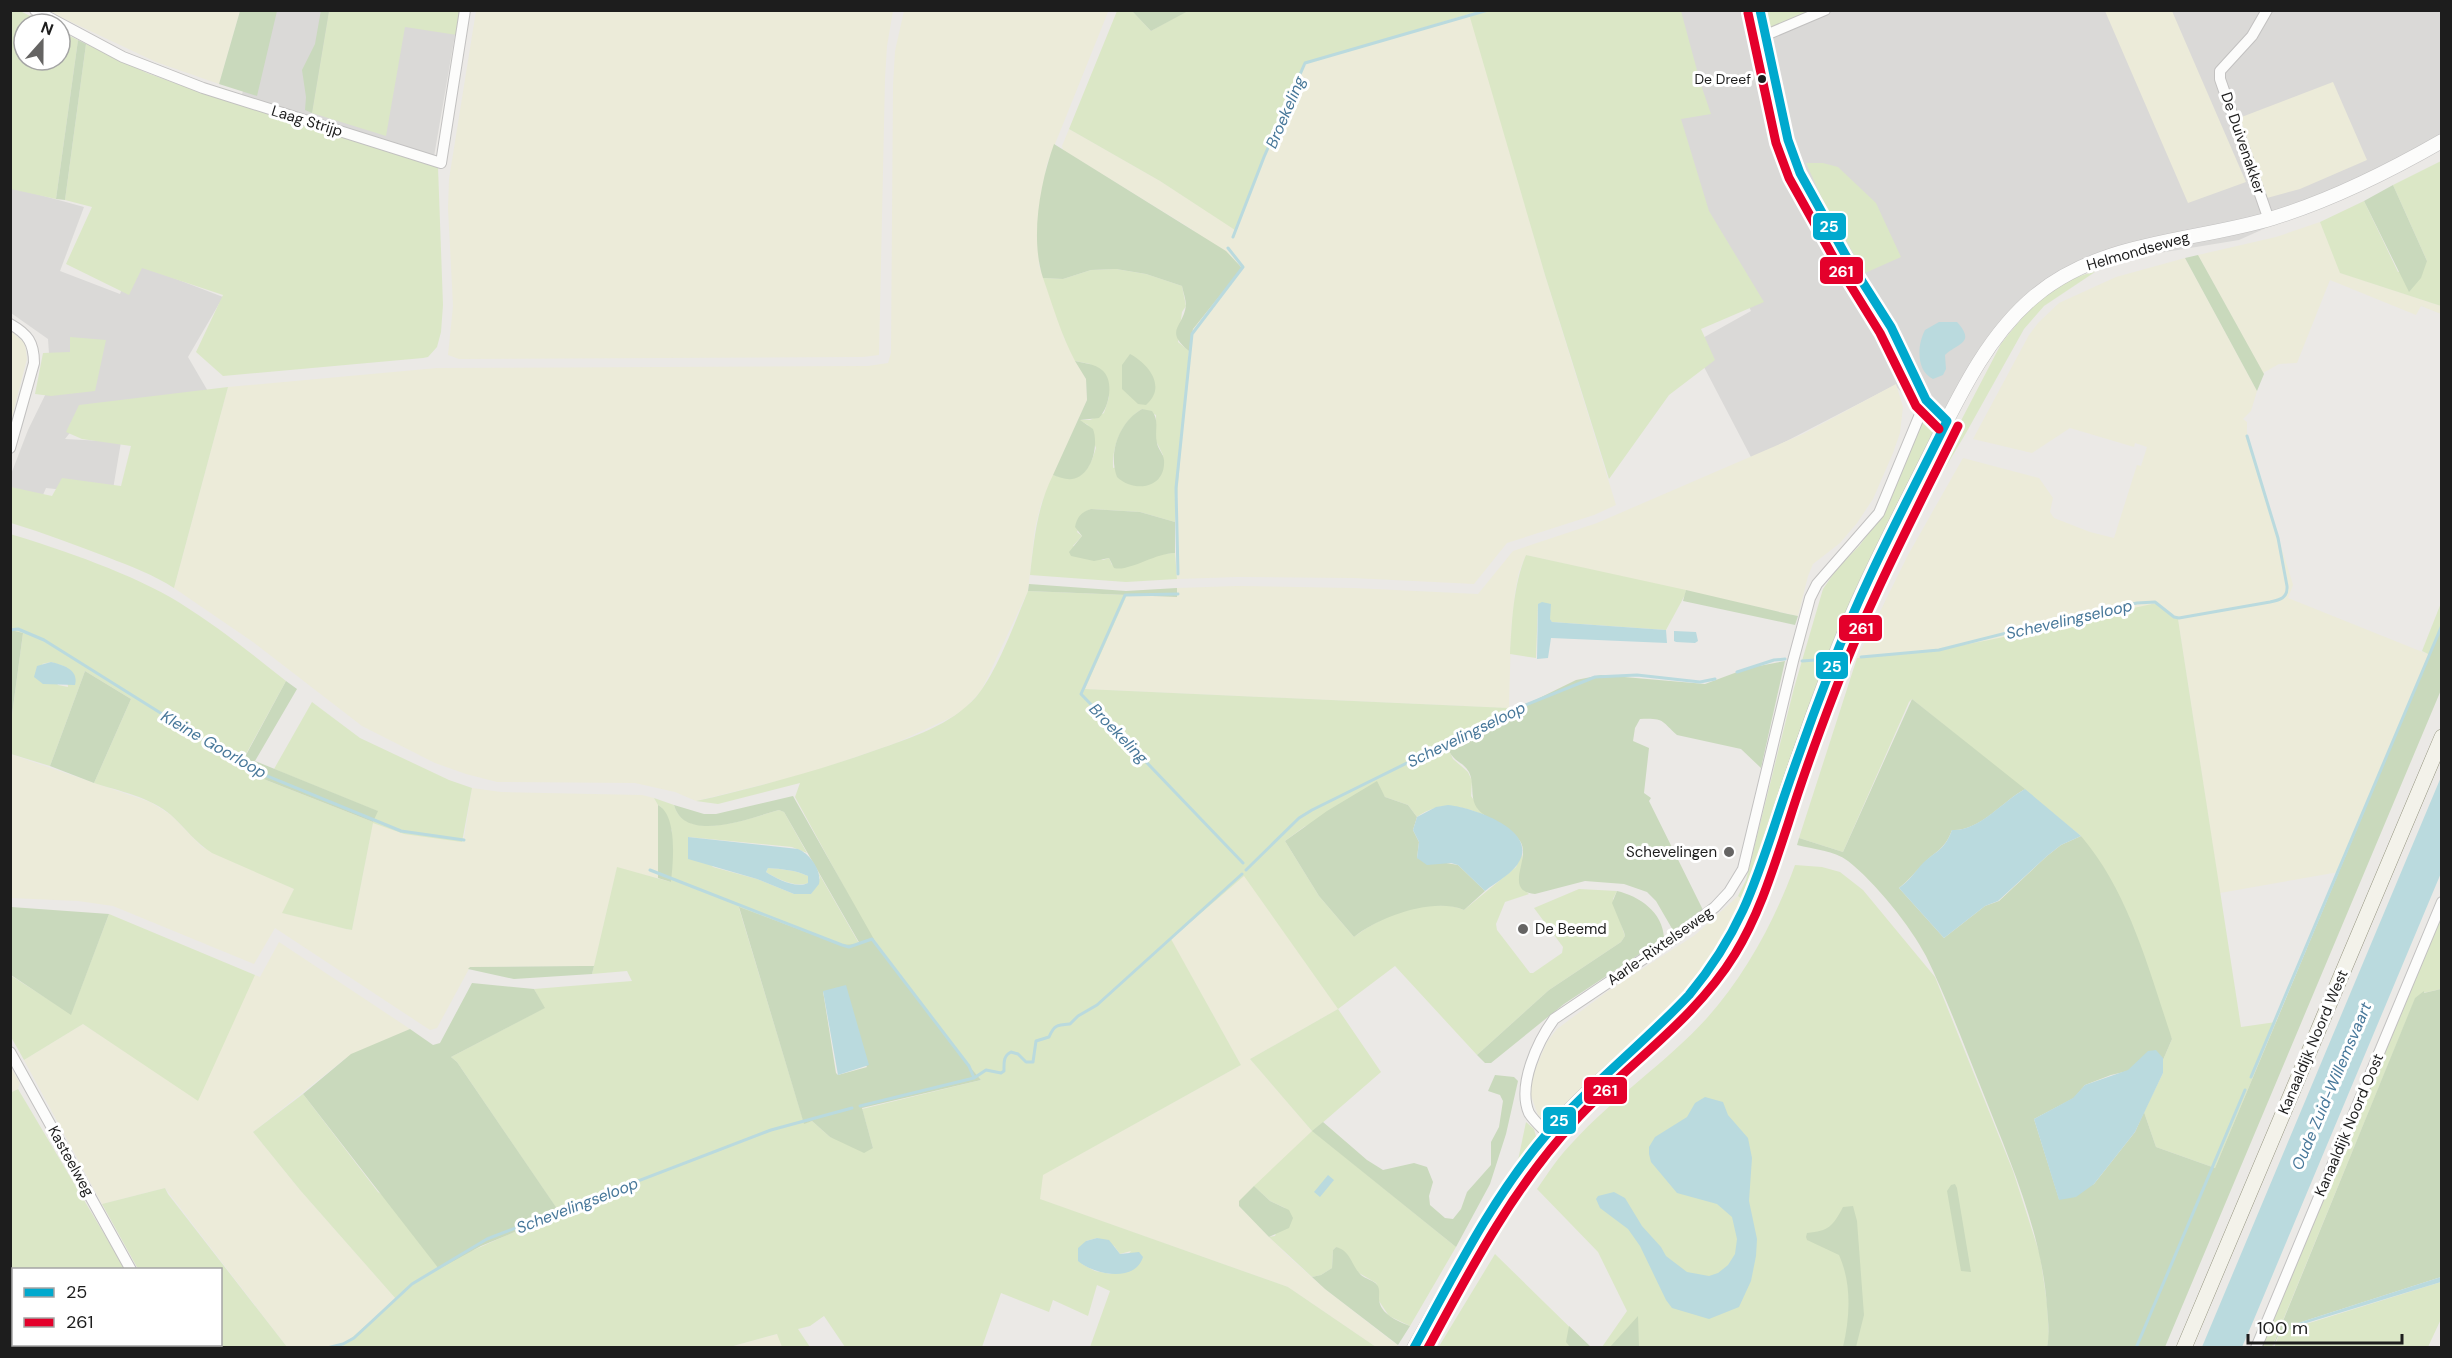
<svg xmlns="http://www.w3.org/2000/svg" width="2452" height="1358" viewBox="0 0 2452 1358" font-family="'DM Sans',sans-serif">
<rect width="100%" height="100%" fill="#ebe9e6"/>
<!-- residential -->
<path fill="#dad9d7" d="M271,11H459L431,174L234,117Z
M1668,11H2441V149L2239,240L2104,262L2035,291L1974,360L1943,440L1895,385L1752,459L1692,344L1751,311L1683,156Z
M11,187L84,207L60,271L120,294L132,262L223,297L188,357L216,405L87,411L65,439L121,442L112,495L46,488L39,504L11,488L10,477L28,430L51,383L48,339L11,313Z"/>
<!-- farmland -->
<path fill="#ecebd9" d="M1105,10L1108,12L1047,164L1038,216L1039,265L1055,307L1064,338L1086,379L1087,400L1041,504L1035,528L1028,591L981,691L964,709L952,717L896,743L809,773L696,801L675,792L635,783L497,782L466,774L435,763L362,726L253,642L174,588L228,387L437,368L868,366L888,363L891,353L893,85L895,51L904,11Z
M48,11H240L219,84L156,62Z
M476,11H893L887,46L885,78L879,355L863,357L459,359L448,355L453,306L448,208L449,179Z
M2105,11H2172L2246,182L2188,203Z
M1470,14L1545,275L1616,505L1594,515L1507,543L1474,584L1353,578L1237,577L1177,579V482L1193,329V230L1063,150L1062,146L1069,129L1160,181L1235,229L1264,155L1305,63Z
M2333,82L2367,160L2300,189L2267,198L2239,118Z
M2320,222L2341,273L2441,306V314L2421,306L2416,315L2330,280L2297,363L2279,364L2263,373L2198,255L2276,237Z
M2185,258L2257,391L2251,411L2243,419L2247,422V436L2293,585L2288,598L2430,655L2339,872L2220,893L2178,619L2164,608L2157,604L1952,648L1899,656L1857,658L1908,555L1963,458L2039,478L2053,498L2050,512L2054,518L2090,532L2114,538L2137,465L2141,466L2147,447L2135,443L2134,447L2070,428L2032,453L1973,439L2029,335L2038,323L2059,303L2116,277Z
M11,331L25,343L27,359L11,421Z
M1896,384L1903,407L1900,433L1893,453L1873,499L1857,523L1840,543L1813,564L1808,576L1798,616L1526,555L1519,572L1515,592L1511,631L1509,708L1084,689L1127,595L1177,597V588L1237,586L1353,588L1478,594L1513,551L1597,523L1803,434Z
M10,754L150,802L171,815L202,847L294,889L283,913L346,929L352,930L373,822L404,834L464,838L472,788L501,792L642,795L654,798L658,805V878L617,868L594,966L470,967L437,1028L430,1030L275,928L254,964L113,906L78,901L11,898Z
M1244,875L1338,1009L1250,1059L1312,1131L1239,1206L1287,1255L1325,1289L1392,1341L1398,1345L1396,1347H1376L1288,1287L1039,1199L1042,1175L1241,1065L1171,940Z
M1738,896L1745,901L1734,916L1718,946L1706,965L1670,1007L1556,1112L1547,1118L1538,1115L1530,1093L1533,1074L1547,1042L1557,1029L1608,991L1695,935Z
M279,942L410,1029L346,1058L253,1132L300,1190L396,1299L341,1347H287L165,1188L102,1204L24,1060L83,1024L198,1100L248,986L255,975L260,977Z
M10,1066L20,1083L18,1089L11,1093Z
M778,1334L782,1347L726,1348Z"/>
<!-- grass -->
<path fill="#dbe7c6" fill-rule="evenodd" d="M1188,10L1681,11L1701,85L1711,114L1681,119L1709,211L1764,302L1701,329L1715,360L1669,395L1609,479L1545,275L1469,14L1305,63L1264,155L1235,230L1160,181L1069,129L1117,11H1132L1151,31Z
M1766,10L1813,11L1770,31Z
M11,11H20L47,24H24V60H60V31L78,40L56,199L11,189Z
M329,11H461L457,35L405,27L386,136L312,113Z
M86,44L147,73L183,86L301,121L438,167L443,305L441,332L437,347L428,357L423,358L223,376L196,352L223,295L142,268L129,295L66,264L92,207L65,200Z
M2441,161V306L2340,273L2320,222L2364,201L2398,272L2427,261L2393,185Z
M1806,163H1823L1838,167L1876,203L1901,257L1865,273L1826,207Z
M1116,269L1146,274L1182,286L1186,306L1182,312L1178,342L1189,351L1175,522L1140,512L1091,509L1087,511L1077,532L1082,536L1073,546L1103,560L1109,558L1112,565C1131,562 1157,553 1175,553L1177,579L1126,582L1030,575C1034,540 1037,507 1053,475C1080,483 1088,474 1096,448L1088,425L1079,420H1090L1104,413L1109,397L1090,364L1075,361C1061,335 1053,306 1043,278L1063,279L1091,270ZM1142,409L1156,415V441L1163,455L1113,468C1112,445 1122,421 1142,409Z
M2095,272L2044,306L2024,329L1966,433L1904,537L1864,618L1847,659L1842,656L1866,598L1893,545L1917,505L2001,344C2024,313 2056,279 2095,272Z
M70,337L106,340L95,391L51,396L35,394L43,353L70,352Z
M228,387L174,588C154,575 130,566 107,557C75,545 44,533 11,523V487L52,496L62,478L121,486L131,446L82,439L66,432L79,405Z
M1924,417L1928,419L1933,433L1847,610L1745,901L1738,896L1746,880L1794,688L1823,589L1836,570L1860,545L1874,525L1895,486Z
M10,534C63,550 133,574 180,603C217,626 252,654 286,681L240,765L266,780L373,822L377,811L274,769L312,702L360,738L449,780L472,788L462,842L404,834L373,823L352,930L346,929L282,913L294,889L212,853C196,843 185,828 171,815C150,797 119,791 94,783L131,699L85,671L50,766L11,754V722L23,633L11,630ZM51,662L66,667L68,687L58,685L42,664Z
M1526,555L1686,590L1685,595L1666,630L1552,622L1538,604L1536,658L1510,654C1512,621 1513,586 1526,555Z
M1028,591L1127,595L1085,689L1509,708V712L1446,744L1453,759L1468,772L1472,781L1471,796L1484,815C1460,805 1439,801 1417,817L1408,805L1385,797L1380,789L1304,827L1285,841L1319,896L1354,937C1381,916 1430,896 1464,910L1516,867L1522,854C1525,870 1511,881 1529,894L1505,902L1496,924L1497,930L1530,973H1533L1562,953L1563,947L1534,908L1579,889L1617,891L1613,899L1625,936L1621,942L1549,990L1477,1055L1395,966L1338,1009L1381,1072L1313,1131L1456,1247L1410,1326L1389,1316L1379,1301V1292L1376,1283L1359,1273L1336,1247L1333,1250L1332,1268L1321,1275L1312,1277L1269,1237L1275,1236L1285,1208L1270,1201L1254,1186L1312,1131L1250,1059L1338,1009L1244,876L1171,939L1241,1065L1043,1175L1040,1199L1288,1287L1376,1347H1090L1110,1291L1097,1285L1088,1316L1053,1300L1049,1312L1001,1293L982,1347H845L824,1316L810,1326L798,1329L810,1347H782L777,1334L726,1348L341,1347L396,1299L300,1190L253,1132L303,1094L378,1192L467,1253L559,1212L457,1062L451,1057L544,1008L534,989L632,981L627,971L592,974L617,867L671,882L672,831L662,808L658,805L654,798L674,805C685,844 753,817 779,810L784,812L807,853L792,847L688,837L713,867L757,879L794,894H811L820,878L818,872L860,945H841L739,908L804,1123L812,1121L830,1137L873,1148L862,1109L981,1080L951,1044L868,931L795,797L800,783L718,804L696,801C758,787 817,771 876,750C911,738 951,725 976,697C997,672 1015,622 1028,591ZM1097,1238L1114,1246L1120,1254L1131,1251L1111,1274L1095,1271L1082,1264L1086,1241Z
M2441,603V628L2430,655L2422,651Z
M2152,604H2157L2178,619L2241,1027L2276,1022L2215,1168L2156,1147L2144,1112L2163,1073V1060L2172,1039L2081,836L1912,699L1909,702L1843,852L1799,838L1857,658C1957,652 2054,625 2152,604Z
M1795,865L1822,867L1840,872L1863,890L1935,977L2013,1171L2040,1255L2047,1303L2049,1337L2047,1347H1602L1627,1311L1598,1252L1537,1189C1548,1173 1559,1156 1573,1142C1614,1097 1666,1063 1707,1018C1746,974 1775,920 1795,865Z
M768,868C782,869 795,870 808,876V883C796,888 777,879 766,872Z
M109,914L255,975L198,1101L83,1024L24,1060L11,1037L10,975L71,1014Z
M2441,914V989L2423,993L2415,999L2272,1347L2259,1348Z
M18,1089L125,1269L14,1270L13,1290L11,1288L10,1093Z
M1526,1122L1534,1129L1537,1140L1517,1165Z
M165,1188L168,1194L287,1347H180L179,1345L220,1344V1270L138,1269L102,1204Z
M1495,1254L1591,1348H1438Z
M2441,1282V1319L2428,1347L2274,1348L2280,1332Z
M10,1295L13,1296L14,1344H111L118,1347H11Z"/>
<!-- forest -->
<path fill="#c9d9bc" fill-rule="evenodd" d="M321,10L329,11L312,113L305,110L306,97L302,70L315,44Z
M240,11H277L257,96L219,84Z
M1132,11H1188L1151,31Z
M78,40L86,44L65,200L56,199Z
M1054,144L1226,251L1242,268L1193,329L1189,351C1163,330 1184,327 1186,305C1186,300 1183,291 1182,286L1146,274L1116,269L1091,270L1063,279L1043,278C1030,238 1040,183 1054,144Z
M2393,185L2427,261L2421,278L2409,292L2364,201Z
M2198,255L2264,374L2257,391L2185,258Z
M1130,354C1149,364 1167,387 1146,405L1138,404L1122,389V365Z
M1075,361C1084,363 1095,364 1102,370C1115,381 1109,407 1099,418L1080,420L1093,429C1099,445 1092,476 1072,479C1066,480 1059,477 1053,475L1087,400L1086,379Z
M1142,409L1152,411C1160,421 1154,431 1157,443C1158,449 1163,453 1164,460C1166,489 1134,493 1117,477C1108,453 1119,422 1142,409Z
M1091,509L1140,512L1175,522V553C1155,553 1129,572 1114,568L1109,558L1094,561L1071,556L1069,552L1082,536L1075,527C1077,517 1081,512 1091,509Z
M1029,584L1126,591L1177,588V597L1028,591Z
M1686,590L1788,614L1798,616L1795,625L1683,601Z
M2441,628V690L2165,1347H2047C2050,1334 2048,1321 2047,1307C2042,1232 2009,1159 1982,1090C1964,1045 1947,999 1926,956C1911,927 1875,882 1848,861C1835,851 1813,849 1797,845L1799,838L1843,852L1912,699L2025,789C2003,801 1979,832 1952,830C1944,851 1936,850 1923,864C1915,872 1908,881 1899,888L1944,938L1985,906L1999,901L2047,856L2061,845L2081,836C2129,892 2149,970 2172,1039L2163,1060V1058H2142L2128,1071L2111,1075L2085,1085L2074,1098L2034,1119L2059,1199L2094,1184L2135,1132L2144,1112L2156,1147L2215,1168Z
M11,630L23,633L11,722L10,630Z
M1785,661L1761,768L1741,749L1677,735C1661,721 1665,718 1640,719L1635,728L1633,741L1649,748L1644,793L1651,798L1649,801L1703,910L1674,932L1656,901L1647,892L1624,884L1585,881L1535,894C1502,891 1532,858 1520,841C1506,822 1498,827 1483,814C1467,802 1476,787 1469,772C1462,760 1453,764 1446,744L1576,680L1601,675L1705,684L1748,668Z
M85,671L131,699L94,783L50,766Z
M286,681L297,689L255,761L378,811L373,822L266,780L240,766Z
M1377,781L1385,797L1408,805L1417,817L1413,830L1419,842L1417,858L1458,865L1485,891L1464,910C1433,897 1379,917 1354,937L1319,896L1285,841L1327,811Z
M793,796L875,941L951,1044L981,1080L862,1108L873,1148L864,1153L830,1137L812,1121L804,1124L739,907L841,945L860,944L784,812L779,810C752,817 685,845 674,805L704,814H716ZM823,991L867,1067L838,1075L836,1073Z
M658,805C678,816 673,862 671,882L658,878Z
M1617,891C1639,896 1663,912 1664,938L1564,1004L1491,1063H1485L1477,1055L1549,990L1621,942L1625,936L1624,932L1612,903Z
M11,907L109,914L71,1015L11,975Z
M583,966H594L592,974L514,979L468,969L470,967Z
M472,983L534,989L545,1008L451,1057L457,1062L560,1213L481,1246L439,1269L303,1094L351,1054L410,1029L433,1045L440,1043Z
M2441,989V1277L2292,1325V1329L2280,1332L2272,1348L2415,998L2424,991V993Z
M1495,1075L1514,1077L1518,1081L1506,1134L1490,1184L1456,1247L1312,1131L1323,1122L1367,1160L1383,1170L1414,1163L1427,1167L1433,1182L1429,1196L1430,1205L1445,1218L1453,1219L1461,1209L1467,1192L1491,1165V1142L1499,1127L1503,1101L1500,1095L1488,1091Z
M1955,1184L1957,1188L1971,1272L1961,1271L1947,1191L1951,1185Z
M1254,1186L1270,1201L1289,1210L1293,1218L1289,1228L1269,1237L1239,1206V1201Z
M1853,1206L1857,1221L1864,1315L1856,1347H1843C1850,1317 1852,1284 1839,1255L1807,1240L1806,1237L1807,1233C1829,1231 1833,1226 1843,1207Z
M1336,1247C1351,1251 1351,1265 1361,1275C1365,1279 1374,1280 1377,1285C1380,1288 1379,1294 1379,1299C1380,1314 1397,1321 1410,1326L1398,1345L1325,1289L1312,1277L1321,1275L1332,1268L1333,1250Z
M1638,1316L1639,1347H1610Z
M1569,1326L1591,1347H1570L1566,1342Z"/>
<!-- water -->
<path fill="#badade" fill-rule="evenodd" d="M1939,322H1957C1976,343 1958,343 1945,355L1946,369L1943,375L1933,379C1916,371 1917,345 1925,330Z
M1542,602L1551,604L1550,619L1552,622L1666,630L1667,643L1551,638L1548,658L1537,659L1538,604Z
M1674,631L1696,632L1698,641L1695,643L1676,642L1674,641Z
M51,662C64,665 79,670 75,685L43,684L34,677L37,666Z
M2441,777V873L2252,1324L2242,1347H2202Z
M2025,789L2081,836L2061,845L2047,856L1998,901L1985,906L1944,938L1899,888C1909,881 1915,872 1923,863C1937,850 1944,851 1952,830C1978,832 2003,801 2025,789Z
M1448,805C1470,807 1536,828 1520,860C1514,873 1496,882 1485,891L1458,865L1451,863L1427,865L1417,858L1419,842L1413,830L1417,817L1436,807Z
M688,837L798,849C810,854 822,870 819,884L811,894H794L757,879L688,859ZM768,868C782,869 795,870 808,876V883C796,889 777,879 766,872Z
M846,985L869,1065L838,1075L823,991Z
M2156,1050L2163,1058V1073L2135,1132L2094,1184L2076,1197L2059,1200L2034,1119L2073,1098L2085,1085L2128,1070L2148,1051Z
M1705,1097L1723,1102L1728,1115L1748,1138L1752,1158L1749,1201L1757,1239L1756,1256L1751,1281L1739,1307L1709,1319L1672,1308L1666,1300L1640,1246L1628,1229L1600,1208L1596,1199L1598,1196L1614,1192L1625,1198L1642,1226L1661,1247L1666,1256L1687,1272L1709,1276L1718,1273L1728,1265L1735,1254L1737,1239L1732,1217L1717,1204L1677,1193L1651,1162L1649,1154V1147L1655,1137L1687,1117L1695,1103Z
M1328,1175L1334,1180L1320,1197L1314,1192Z
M1097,1238L1109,1240L1120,1254L1139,1252L1143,1257C1135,1283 1095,1275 1078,1261V1248L1086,1241Z
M2441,1277V1282L2290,1328L2292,1325Z"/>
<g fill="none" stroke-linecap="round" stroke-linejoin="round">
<!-- stream -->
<path stroke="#badade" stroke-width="3" d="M1233,237L1264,157L1305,63L1488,10
M1178,574L1176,488L1192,334L1243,267L1228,248
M1178,594L1125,595L1081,694L1243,863
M10,630L18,629L44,640L250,769L401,831L464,840
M1861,657L1939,650L2046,623L2137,603L2155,602L2174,617L2179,618L2270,602C2280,600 2288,598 2287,586L2278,538L2247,436
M1802,661L1815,660
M1737,672L1774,660L1785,659
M650,870L842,945L849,947L872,939L969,1066L974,1078
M1246,870L1299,818L1312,810L1518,708L1595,677L1637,675L1700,682L1715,679
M2251,1077L2442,625
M860,1106L974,1078L986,1070L1001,1073L1004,1071C1004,1063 1003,1056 1011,1052L1018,1054L1026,1062H1033L1036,1041L1049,1037C1054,1025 1057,1025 1070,1024L1078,1016L1097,1005L1242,874
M10,1292L14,1293
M118,1344L124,1348
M327,1348L343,1344L354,1338L412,1284L487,1239L771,1130L852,1108
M2136,1348L2245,1090"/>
<!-- minor casing -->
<g stroke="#c2c1c0" stroke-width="12">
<path id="minor" d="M35,10L123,57L203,88L441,163L465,10
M1760,10L1788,140L1800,173L1846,256L1891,327L1926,400L1947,421
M2267,10L2252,36L2220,71V79L2269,220
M1766,35L1825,10
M10,324C28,334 34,343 34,363L10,448
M10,1052L131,1270
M1548,1134C1542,1128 1533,1120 1529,1113C1517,1085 1538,1041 1554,1019L1673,939L1715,907L1729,892L1743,869L1793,661L1810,598L1817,584L1879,513L1926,400
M173,1344L175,1348
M2256,1348L2442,902"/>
</g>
<!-- tertiary casing -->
<g stroke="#c2c1c0" stroke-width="15">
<path id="tertiary" d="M1414,1348C1460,1266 1502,1185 1565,1115C1601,1074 1652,1041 1687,1000C1709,975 1728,945 1743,915C1757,885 1766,852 1777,820C1793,770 1811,719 1830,669C1858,593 1897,521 1933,448C1960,394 1988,335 2035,296C2102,240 2194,242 2273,218C2332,200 2388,172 2442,141"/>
</g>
<!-- secondary casing -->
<g stroke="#94947f" stroke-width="16">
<path id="secondary" d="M2184,1348L2442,737"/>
</g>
<!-- minor -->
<use href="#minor" stroke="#fcfcfb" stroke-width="10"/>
<!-- tertiary -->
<use href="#tertiary" stroke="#fcfcfb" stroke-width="14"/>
<!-- secondary -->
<use href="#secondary" stroke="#f3f2ea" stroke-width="15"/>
<!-- bus-1 casing -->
<g stroke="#fff" stroke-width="14">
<path id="bus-1" d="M1760,10L1788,140L1800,173L1846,256L1891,327L1926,400L1947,421
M1414,1348C1454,1275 1492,1198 1546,1135C1590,1085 1643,1044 1689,995C1743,930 1757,878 1783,800C1798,756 1814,712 1831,668C1863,583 1907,502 1947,421"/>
</g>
<!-- bus-2 casing -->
<g stroke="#fff" stroke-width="14">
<path id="bus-2" d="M1748,13L1776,143L1789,178L1836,262L1880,333L1916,406L1939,429
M1428,1348C1471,1268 1513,1188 1575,1121C1627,1064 1694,1021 1735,954C1760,913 1773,869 1788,824C1802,779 1818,735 1835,691C1869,600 1915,514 1958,426"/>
</g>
<!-- bus-1 -->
<use href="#bus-1" stroke="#00a9ce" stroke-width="9"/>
<!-- bus-2 -->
<use href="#bus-2" stroke="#e4002b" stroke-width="9"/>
</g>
<!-- markers -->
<circle fill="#1d1d1d" stroke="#fff" stroke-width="2" cx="1762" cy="79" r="5"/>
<g fill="#656463" stroke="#fff" stroke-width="2">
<circle cx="1729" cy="852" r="6"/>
<circle cx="1523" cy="929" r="6"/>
</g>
<g text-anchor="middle" stroke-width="6" stroke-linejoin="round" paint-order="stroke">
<!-- bus labels -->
<g font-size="14" fill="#1d1d1d" stroke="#fff" text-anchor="end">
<text x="1751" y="84">De Dreef</text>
</g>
<!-- street labels -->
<g font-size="15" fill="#1d1d1d" stroke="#fff">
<text transform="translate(307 121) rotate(17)" y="5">Laag Strijp</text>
<text transform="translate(2243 143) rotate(71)" y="5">De Duivenakker</text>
<text transform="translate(2138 251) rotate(-16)" y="5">Helmondseweg</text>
<text transform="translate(1660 946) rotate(-35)" y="5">Aarle-Rixtelseweg</text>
<text transform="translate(2313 1042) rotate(-67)" y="5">Kanaaldijk Noord West</text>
<text transform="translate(2349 1125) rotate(-67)" y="5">Kanaaldijk Noord Oost</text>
<text transform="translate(71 1161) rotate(61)" y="5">Kasteelweg</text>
</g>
<!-- poi labels -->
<g font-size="15" fill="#1d1d1d" stroke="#fff" text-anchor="end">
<text x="1717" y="857">Schevelingen</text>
<text x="1535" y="934" text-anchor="start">De Beemd</text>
</g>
<!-- water labels -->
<g font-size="16" font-style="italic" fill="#48789a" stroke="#fff">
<text transform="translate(1285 112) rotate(-67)" y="6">Broekeling</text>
<text transform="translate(2069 619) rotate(-13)" y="6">Schevelingseloop</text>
<text transform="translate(1119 733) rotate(46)" y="6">Broekeling</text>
<text transform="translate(1466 734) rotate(-26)" y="6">Schevelingseloop</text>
<text transform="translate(214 744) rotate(30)" y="6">Kleine Goorloop</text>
<text transform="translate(2331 1086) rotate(-67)" y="6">Oude Zuid-Willemsvaart</text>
<text transform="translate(577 1205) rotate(-21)" y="6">Schevelingseloop</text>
</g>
</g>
<g stroke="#fff" stroke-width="2">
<rect x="1812" y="212" width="35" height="29" rx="6" fill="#00a9ce"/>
<rect x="1819" y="256" width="45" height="29" rx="6" fill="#e4002b"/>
<rect x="1838" y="614" width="45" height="28" rx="6" fill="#e4002b"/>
<rect x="1815" y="651" width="34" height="29" rx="6" fill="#00a9ce"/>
<rect x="1583" y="1076" width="45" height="29" rx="6" fill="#e4002b"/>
<rect x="1542" y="1106" width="35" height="29" rx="6" fill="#00a9ce"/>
</g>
<g font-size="16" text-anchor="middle" font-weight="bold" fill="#fff">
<text x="1829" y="232">25</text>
<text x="1841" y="277">261</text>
<text x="1861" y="634">261</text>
<text x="1832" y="672">25</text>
<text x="1605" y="1096">261</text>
<text x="1559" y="1126">25</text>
</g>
<!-- border -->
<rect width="2452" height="1358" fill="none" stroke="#1d1d1d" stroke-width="24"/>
<!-- legend -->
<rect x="12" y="1268" width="210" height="78" fill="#ffffff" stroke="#a5a5a5" stroke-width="1.5"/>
<rect x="24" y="1288" width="30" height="9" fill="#00a9ce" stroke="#a5a5a5" stroke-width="1.5"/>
<text x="66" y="1298" font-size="18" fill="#1d1d1d">25</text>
<rect x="24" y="1318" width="30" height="9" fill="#e4002b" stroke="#a5a5a5" stroke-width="1.5"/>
<text x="66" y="1328" font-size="18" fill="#1d1d1d">261</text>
<!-- north arrow -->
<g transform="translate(42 42) rotate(21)"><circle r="28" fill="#ffffff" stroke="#a5a5a5" stroke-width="1.5"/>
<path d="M0-4.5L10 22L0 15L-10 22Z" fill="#656463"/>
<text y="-9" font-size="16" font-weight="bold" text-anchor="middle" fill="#1d1d1d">N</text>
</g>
<!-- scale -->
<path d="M2248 1334v9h154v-9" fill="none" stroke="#1d1d1d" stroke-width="3"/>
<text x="2257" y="1334" font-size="18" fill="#1d1d1d" stroke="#ffffff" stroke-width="4.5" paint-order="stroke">100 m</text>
</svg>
